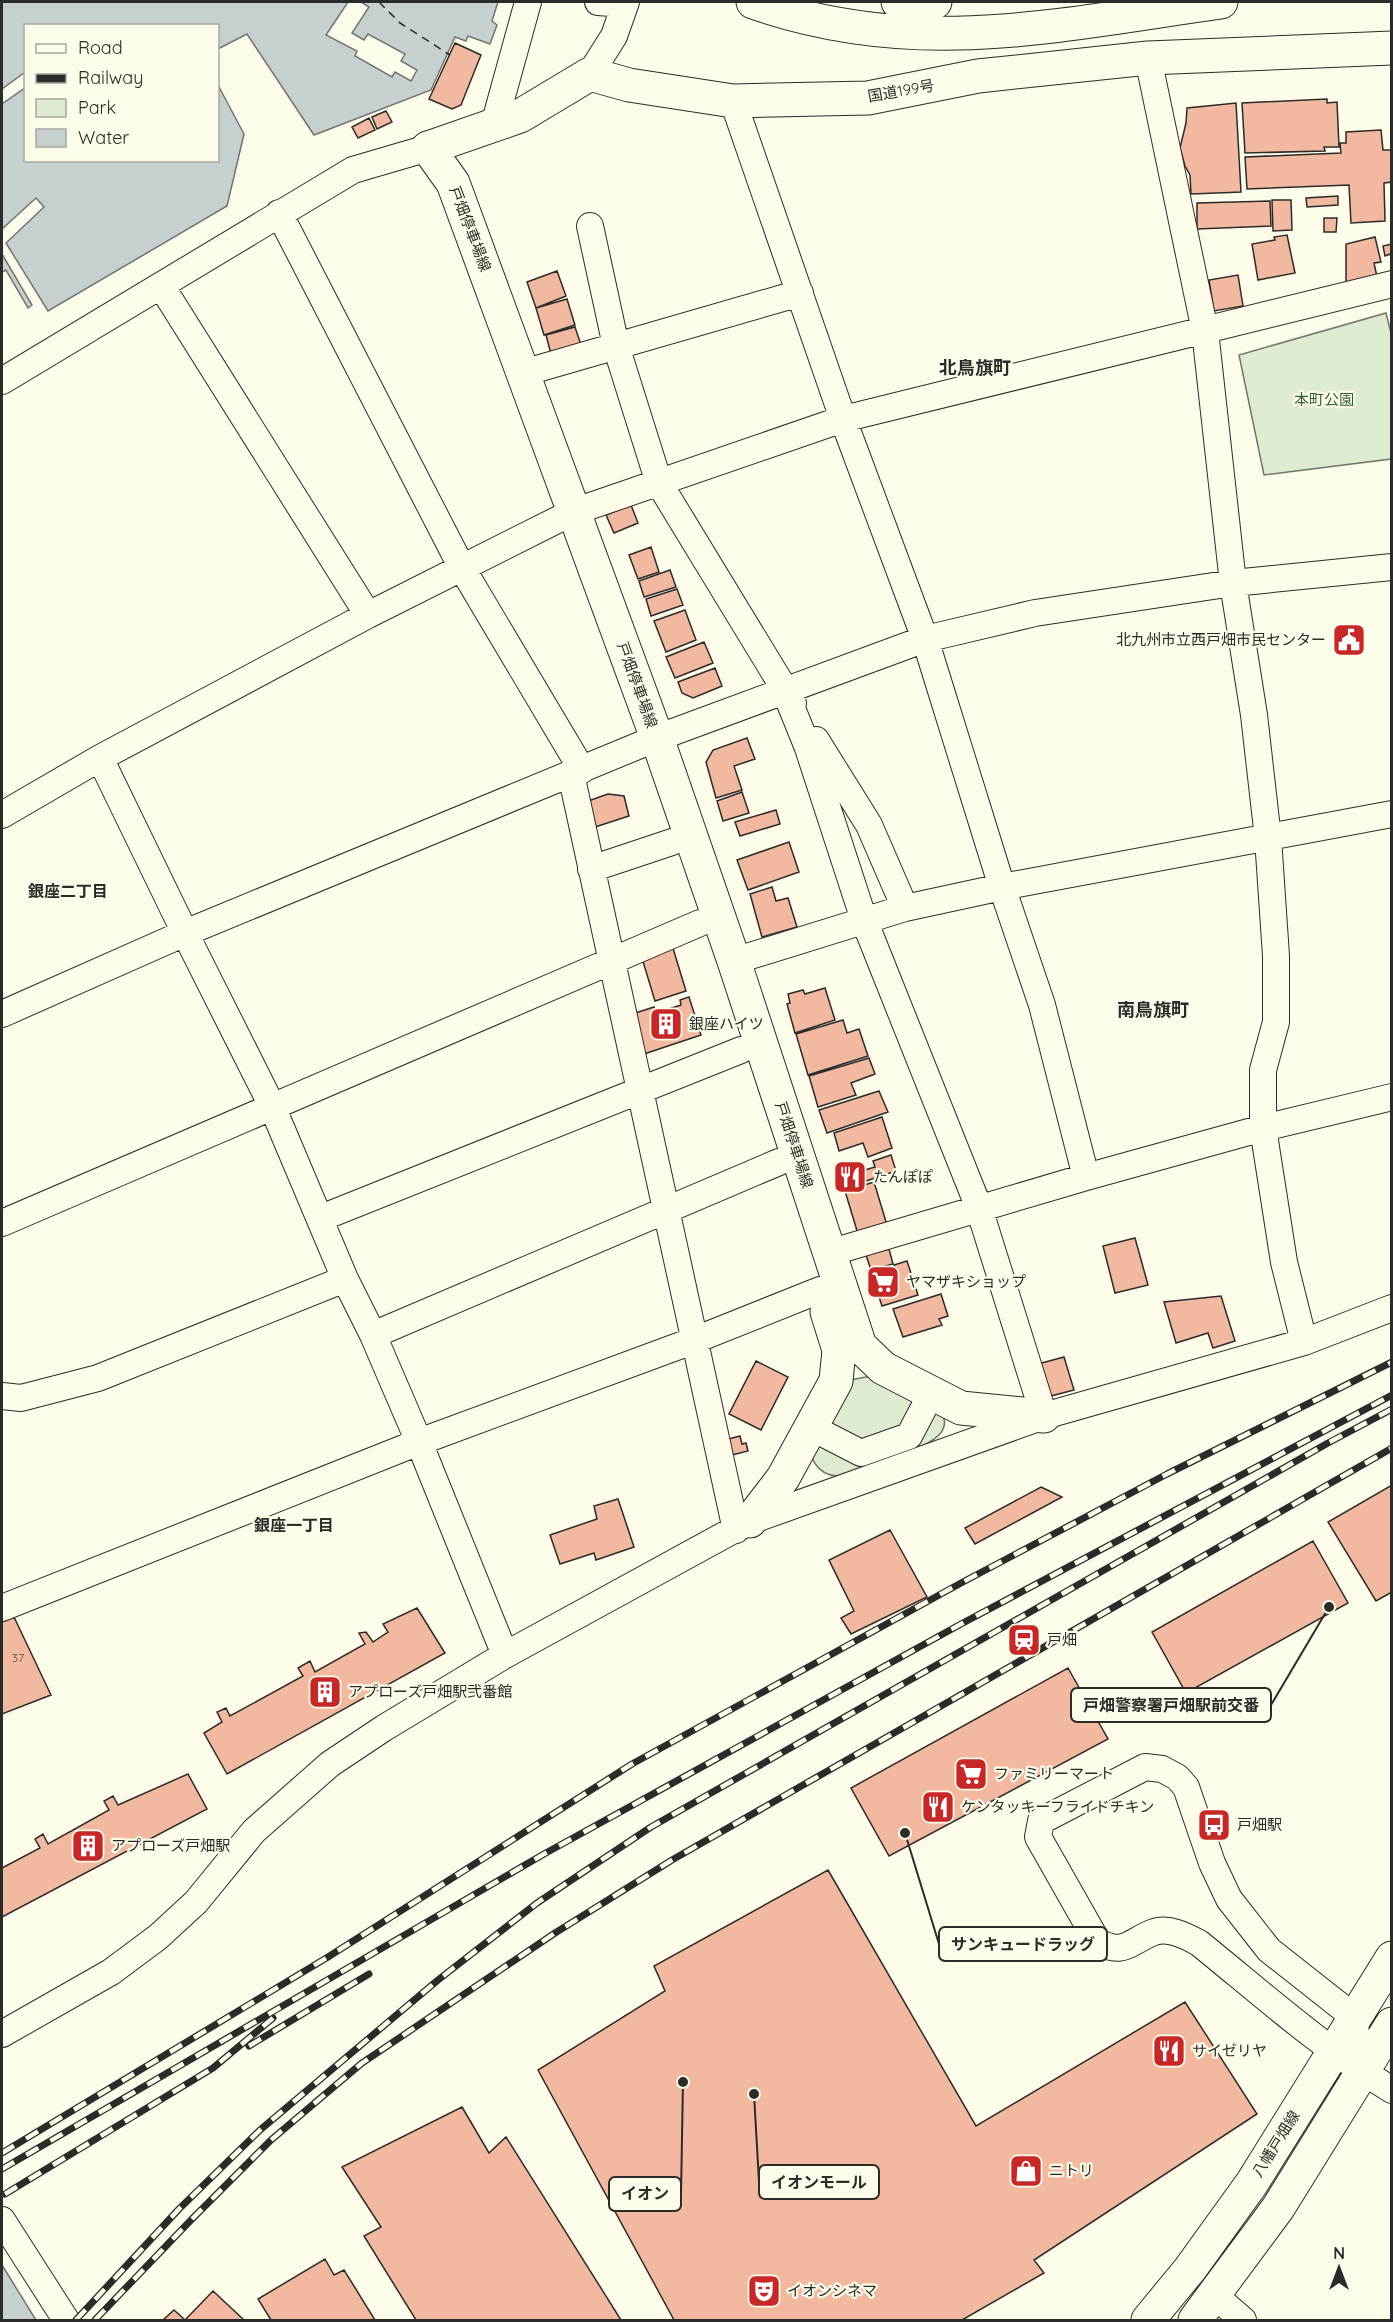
<svg xmlns="http://www.w3.org/2000/svg" width="1393" height="2322" viewBox="0 0 1393 2322" font-family="Quicksand,'Noto Sans JP',sans-serif">
<rect width="100%" height="100%" fill="#fdfbea"/>
<!-- green -->
<path fill="#deebd1" stroke="#74746e" stroke-width="1.5" d="M1386,313L1392,337L1391,459L1264,475L1239,355Z
M877,1375L919,1393L904,1425L861,1442L820,1422L850,1380Z
M934,1403C962,1431 928,1444 905,1454L902,1446Z
M814,1439L869,1463V1467C860,1470 846,1477 837,1476C818,1475 805,1456 814,1439Z"/>
<!-- water -->
<path fill="#c7d0d0" stroke="#74746e" stroke-width="1.5" d="M2,2H498L492,21L497,25L490,44L468,36L466,41L455,37L431,90L314,135L247,34L218,49V26H26L25,72L2,89Z
M218,85L244,134L227,206L48,311L6,243L44,207L36,198L2,229V104L25,88L26,160H218Z
M2,254L32,305L28,308L6,270L2,272Z
M2,2265L36,2320H2Z"/>
<!-- pier -->
<path fill="#fdfbea" stroke="#74746e" stroke-width="1.5" d="M348,2H361L369,7L352,33L364,40L368,34L405,54L401,61L417,70L411,81L395,72L392,77L355,56L357,51L326,35Z"/>
<g fill="none" stroke-linecap="round" stroke-linejoin="round">
<!-- ferry -->
<path stroke="#2b2b2b" stroke-width="1.5" stroke-dasharray="8 6" stroke-linecap="butt" d="M379,2L400,23L450,55"/>
</g>
<!-- building -->
<path fill="#f2b8a0" stroke="#2b2b2b" stroke-width="1.5" d="M455,43L481,55L461,105L452,109L429,99Z
M1327,99V103L1337,102L1339,147H1324L1325,151L1245,153L1242,103Z
M1236,103L1241,192L1191,194L1190,175L1185,166L1180,148L1186,123L1187,108Z
M386,111L392,122L377,129L372,117Z
M369,118L375,130L358,138L352,127Z
M1381,130L1383,150H1392V182L1384,183L1385,221L1351,223L1349,185L1247,189L1245,157L1341,153L1340,143H1346V132Z
M1338,196V205L1307,207L1306,198Z
M1272,200H1291L1292,230L1273,231Z
M1270,201L1271,226L1197,229V203Z
M1324,218H1337L1336,232H1324Z
M1287,235L1295,273L1258,280L1252,244L1275,240L1274,237Z
M1375,237L1381,262L1374,263L1377,277L1346,284V244Z
M1392,244V260L1390,254L1385,256L1383,246Z
M557,271L566,296L536,308L527,282Z
M1238,275L1243,306L1214,311L1209,280Z
M567,299L575,325L544,335L536,308Z
M575,327L581,345L551,354L546,335Z
M631,505L638,523L614,533L606,515Z
M651,547L659,572L638,579L629,555Z
M670,570L676,587L644,597L639,581Z
M677,589L683,605L651,616L646,599Z
M685,610L696,640L666,652L654,621Z
M704,642L713,663L675,678L666,657Z
M715,668L722,686L693,698L682,693L678,682Z
M747,738L755,759L734,766L742,790L716,798L706,762L713,750Z
M742,792L749,813L723,821L717,801Z
M608,794L624,796L629,816L595,827L588,801Z
M776,810L780,824L740,836L735,822Z
M789,842L799,872L748,890L737,860Z
M772,887L776,901L788,898L797,927L762,937L750,894Z
M672,945L686,991L655,1001L641,955Z
M825,988L835,1020L795,1033L787,1004L790,1003L788,994L803,990L805,994Z
M689,997L701,1035L644,1054L632,1014L654,1007L656,1013L681,1005L680,1000Z
M843,1020L847,1033L859,1029L868,1056L808,1075L796,1034Z
M869,1058L875,1074L851,1083L856,1095L818,1107L809,1076Z
M879,1091L888,1112L827,1133L819,1110Z
M882,1117L892,1148L868,1157L863,1143L839,1151L834,1133Z
M891,1155L896,1171L845,1188L840,1172L856,1167L858,1172L875,1167L873,1161Z
M874,1182L887,1225L858,1234L845,1191Z
M1135,1238L1148,1285L1115,1293L1103,1246Z
M889,1249L893,1264L871,1270L866,1255Z
M907,1261L918,1295L882,1306L872,1275L895,1268L894,1265Z
M941,1294L948,1316L939,1319L942,1325L903,1337L893,1309Z
M1221,1296L1235,1341L1213,1348L1208,1333L1176,1343L1164,1302Z
M1064,1357L1074,1390L1047,1397L1038,1364Z
M756,1361L788,1377L761,1430L729,1414Z
M740,1436L742,1444L746,1443L748,1451L724,1457L721,1441Z
M1392,1485V1592L1376,1601L1328,1522Z
M1041,1487L1062,1497L975,1544L965,1528Z
M618,1499L634,1547L596,1560L594,1553L560,1564L550,1535L597,1519L594,1506Z
M890,1530L927,1597L851,1634L841,1618L854,1611L829,1560Z
M1313,1541L1348,1603L1186,1693L1152,1632Z
M417,1608L445,1653L227,1774L204,1733L222,1722L217,1712L226,1708L230,1716L303,1676L298,1668L310,1661L315,1672L365,1644L359,1633L366,1632L373,1642L388,1632L383,1624Z
M14,1617L51,1695L2,1714V1622Z
M1068,1668L1108,1739L889,1856L851,1788Z
M188,1774L207,1809L2,1917V1868L40,1848L35,1839L43,1834L48,1844L109,1810L104,1801L113,1796L118,1805Z
M828,1870L976,2126L1185,2002L1257,2114L1034,2260L1044,2273L962,2320H674L538,2070L665,1991L654,1966Z
M462,2107L489,2153L506,2137L621,2320H416L364,2236L381,2227L342,2167Z
M325,2259L334,2275L344,2270L375,2320H271L258,2299Z
M213,2291L244,2320H163L174,2310L185,2320Z"/>
<g fill="none" stroke-linecap="round" stroke-linejoin="round">
<!-- minor casing -->
<g stroke="#2b2b2b" stroke-width="28">
<path id="minor" d="M598,2L625,4
M1148,58L1205,331L1233,583L1254,715L1268,838L1276,956V1022L1263,1070V1128L1284,1262L1304,1342
M590,74L614,36L626,2
M733,101L843,419L925,639L1002,887L1042,1005L1086,1177
M494,125L528,2
M279,213L462,568L582,770
M590,226L616,346L659,483L793,703
M162,287L368,615
M523,373L800,293
M2,381L353,170L428,148
M785,691L808,748L864,920L979,1208L1044,1416
M816,740L869,825L905,908
M100,758L185,933L272,1106L345,1279L373,1335L419,1442L505,1655
M571,774L736,1530
M2,815L100,758L368,615L573,512L843,419L1392,284
M591,869L672,842
M734,961L905,908L1002,887L1392,814
M2,1014L185,933L657,738L925,639L1035,613L1233,583L1392,567
M321,1218L741,1050
M2,1223L700,923
M829,1253L1086,1177L1263,1128L1392,1097
M373,1335L779,1162
M2,1396L21,1398L98,1378L345,1279
M820,1432L861,1453L909,1436L928,1400
M2,1608L419,1442L695,1340L820,1290
M2,2034L111,1972L158,1937L196,1902L254,1831L330,1764L384,1728L505,1655L750,1521L1044,1416L1304,1342L1392,1308
M1361,2072L1354,2017L1269,1950L1229,1899L1212,1863L1186,1787L1177,1777L1162,1769L1145,1767L1041,1821L1038,1837L1097,1941C1124,1957 1130,1941 1154,1932C1169,1927 1186,1936 1199,1943C1262,1994 1322,2048 1392,2090
M2,2220L66,2320
M1214,2295L1243,2320"/>
</g>
<!-- major casing -->
<g stroke="#2b2b2b" stroke-width="35">
<path id="major" d="M428,148L453,183L657,738L734,961L860,1346L883,1368L961,1408L1044,1416
M750,1521L783,1478L836,1381L839,1350L827,1312
M1148,2320L1190,2269L1252,2183L1392,1958
M1195,2320L1278,2208L1392,2024"/>
</g>
<!-- highway casing -->
<g stroke="#2b2b2b" stroke-width="35">
<path id="highway" d="M753,2C915,59 1058,25 1221,2
M898,2H935
M428,148L520,116L590,74L629,85L733,101L868,98L978,76L1148,58L1392,48"/>
</g>
<!-- minor -->
<use href="#minor" stroke="#fdfbea" stroke-width="26"/>
<!-- major -->
<use href="#major" stroke="#fdfbea" stroke-width="33"/>
<!-- highway -->
<use href="#highway" stroke="#fdfbea" stroke-width="33"/>
<!-- rail casing -->
<g stroke="#2b2b2b" stroke-width="7">
<path id="rail" d="M249,2046L369,1974
M2,2153L328,1957L632,1764L961,1583L1167,1474L1392,1362
M2,2169L544,1854L961,1624L1392,1395
M5,2194L213,2068L273,2018
M76,2320L179,2209L260,2130L438,1980L537,1903L651,1827L1328,1443L1392,1409
M95,2320L191,2220L271,2140L362,2063L555,1933L672,1860L1392,1448"/>
</g>
<!-- rail -->
<use href="#rail" stroke="#fdfbea" stroke-width="4.5" stroke-dasharray="14" stroke-linecap="butt"/>
</g>
<!-- icons -->
<defs>
<g id="civic-square" transform="scale(1.725)"><rect x="-9" y="-9" width="18" height="18" rx="4" fill="#c62828" stroke="#fdfbea"/><path d="M-.6-6.5H3V-4.5H.6V-3L4-1V1h2V6H-6V1h2V-1L-.6-3ZM-1.2 2.5V6h2.4V2.5Z" fill="#fff"/></g>
<g id="building-square" transform="scale(1.725)"><rect x="-9" y="-9" width="18" height="18" rx="4" fill="#c62828" stroke="#fdfbea"/><path d="M-4-6H4V6H1V3H-1V6H-4ZM-2.5-4.3h1.7v1.8h-1.7ZM.8-4.3h1.7v1.8H.8ZM-2.5-1h1.7V.8h-1.7ZM.8-1h1.7V.8H.8Z" fill="#fff"/></g>
<g id="restaurant-square" transform="scale(1.725)"><rect x="-9" y="-9" width="18" height="18" rx="4" fill="#c62828" stroke="#fdfbea"/><path d="M-5-6h1v4h1v-4h1v4h1v-4h1v5L-1.5 .5V6h-2V.5L-5-1ZM5-6V6H3V1.5H1.5Q1.5-4 5-6Z" fill="#fff"/></g>
<g id="supermarket-square" transform="scale(1.725)"><rect x="-9" y="-9" width="18" height="18" rx="4" fill="#c62828" stroke="#fdfbea"/><path d="M-6-5.5h2.5l.6 2H6L4.5 2H-2.5L-4.4-4H-6ZM-1.5 3.2a1.3 1.3 0 1 0 .1 0ZM3 3.2a1.3 1.3 0 1 0 .1 0Z" fill="#fff"/></g>
<g id="station-square" transform="scale(1.725)"><rect x="-9" y="-9" width="18" height="18" rx="4" fill="#c62828" stroke="#fdfbea"/><path d="M-3-6H3Q5-6 5-4V2Q5 4 3 4L4.5 6H3L1.5 4h-3L-3 6H-4.5L-3 4Q-5 4-5 2V-4Q-5-6-3-6ZM-3.5-4v3h7v-3ZM-3.5 1v1.5H-2V1ZM2 1v1.5H3.5V1Z" fill="#fff"/></g>
<g id="bus-square" transform="scale(1.725)"><rect x="-9" y="-9" width="18" height="18" rx="4" fill="#c62828" stroke="#fdfbea"/><path d="M-5-6H5V4H4V6H2V4H-2V6H-4V4H-5ZM-3.5-4V0h7V-4ZM-3.5 1.2v1.5H-2V1.2ZM2 1.2v1.5H3.5V1.2Z" fill="#fff"/></g>
<g id="shop-square" transform="scale(1.725)"><rect x="-9" y="-9" width="18" height="18" rx="4" fill="#c62828" stroke="#fdfbea"/><path d="M-5-2.5h2.3a2.7 3.5 0 0 1 5.4 0H5L5.5 6h-11ZM-1.5-2.5h3a1.5 2.3 0 0 0-3 0Z" fill="#fff"/></g>
<g id="theatre-square" transform="scale(1.725)"><rect x="-9" y="-9" width="18" height="18" rx="4" fill="#c62828" stroke="#fdfbea"/><path d="M-5-5.5Q0-4 5-5.5V0Q5 5 0 6Q-5 5-5 0ZM-3.3-2.5H-1v1.5H-3.3ZM1-2.5H3.3v1.5H1ZM-2.8 1Q0 5.5 2.8 1Z" fill="#fff"/></g>
</defs>
<g fill-rule="evenodd">
<use href="#civic-square" x="1349" y="640"/>
<use href="#building-square" x="666" y="1024"/>
<use href="#restaurant-square" x="850" y="1177"/>
<use href="#supermarket-square" x="883" y="1282"/>
<use href="#station-square" x="1024" y="1640"/>
<use href="#building-square" x="325" y="1692"/>
<use href="#supermarket-square" x="971" y="1774"/>
<use href="#restaurant-square" x="938" y="1807"/>
<use href="#bus-square" x="1214" y="1825"/>
<use href="#building-square" x="88" y="1846"/>
<use href="#restaurant-square" x="1169" y="2051"/>
<use href="#shop-square" x="1026" y="2171"/>
<use href="#theatre-square" x="764" y="2291"/>
</g>
<g text-anchor="middle" stroke-width="4.5" stroke-linejoin="round" paint-order="stroke">
<!-- number labels -->
<g font-size="12" fill="#5d4e48">
<text x="18" y="1662">37</text>
</g>
<!-- street labels -->
<g font-size="15" fill="#2b2b2b" stroke="#fdfbea">
<text transform="translate(901 91) rotate(-10)" y="5">国道199号</text>
<text transform="translate(470 229) rotate(69)" y="5">戸畑停車場線</text>
<text transform="translate(637 685) rotate(70)" y="5">戸畑停車場線</text>
<text transform="translate(794 1145) rotate(72)" y="5">戸畑停車場線</text>
<text transform="translate(1276 2144) rotate(-58)" y="5">八幡戸畑線</text>
</g>
<!-- park labels -->
<g font-size="15" fill="#34623c" stroke="#fdfbea">
<text x="1324" y="405">本町公園</text>
</g>
<!-- poi labels -->
<g font-size="15" fill="#2b2b2b" stroke="#fdfbea" text-anchor="start">
<text x="1326" y="645" text-anchor="end">北九州市立西戸畑市民センター</text>
<text x="689" y="1029">銀座ハイツ</text>
<text x="873" y="1182">たんぽぽ</text>
<text x="906" y="1287">ヤマザキショップ</text>
<text x="1047" y="1645">戸畑</text>
<text x="348" y="1697">アプローズ戸畑駅弐番館</text>
<text x="994" y="1779">ファミリーマート</text>
<text x="961" y="1812">ケンタッキーフライドチキン</text>
<text x="1237" y="1830">戸畑駅</text>
<text x="111" y="1851">アプローズ戸畑駅</text>
<text x="1192" y="2056">サイゼリヤ</text>
<text x="1049" y="2176">ニトリ</text>
<text x="787" y="2296">イオンシネマ</text>
</g>
<!-- neighbourhood labels -->
<g font-size="16" font-weight="bold" fill="#2b2b2b" stroke="#fdfbea">
<text x="68" y="897">銀座二丁目</text>
<text x="294" y="1531">銀座一丁目</text>
</g>
<!-- quarter labels -->
<g font-size="18" font-weight="bold" fill="#2b2b2b" stroke="#fdfbea">
<text x="975" y="374">北鳥旗町</text>
<text x="1153" y="1016">南鳥旗町</text>
</g>
</g>
<!-- callouts -->
<path fill="none" stroke="#2b2b2b" stroke-width="2" d="M1329 1607L1271 1705M905 1833L939 1944M754 2094L759 2182M683 2082L681 2194"/>
<g fill="#2b2b2b" stroke="#fdfbea" stroke-width="2">
<circle cx="1329" cy="1607" r="6"/>
<circle cx="905" cy="1833" r="6"/>
<circle cx="754" cy="2094" r="6"/>
<circle cx="683" cy="2082" r="6"/>
</g>
<g fill="#fdfbea" stroke="#2b2b2b" stroke-width="2">
<rect x="1071" y="1688" width="200" height="34" rx="6"/>
<rect x="939" y="1927" width="168" height="34" rx="6"/>
<rect x="759" y="2165" width="120" height="34" rx="6"/>
<rect x="609" y="2177" width="72" height="34" rx="6"/>
</g>
<g font-size="16" text-anchor="middle" font-weight="bold" fill="#2b2b2b">
<text x="1171" y="1711">戸畑警察署戸畑駅前交番</text>
<text x="1023" y="1950">サンキュードラッグ</text>
<text x="819" y="2188">イオンモール</text>
<text x="645" y="2199">イオン</text>
</g>
<!-- border -->
<rect width="1393" height="2322" fill="none" stroke="#2b2b2b" stroke-width="6"/>
<!-- legend -->
<rect x="24" y="24" width="195" height="138" fill="#fdfbea" stroke="#a9a89e" stroke-width="1.5"/>
<rect x="36" y="44" width="30" height="9" fill="#fdfbea" stroke="#a9a89e" stroke-width="1.5"/>
<text x="78" y="54" font-size="18" fill="#2b2b2b">Road</text>
<rect x="36" y="74" width="30" height="9" fill="#2b2b2b" stroke="#a9a89e" stroke-width="1.5"/>
<text x="78" y="84" font-size="18" fill="#2b2b2b">Railway</text>
<rect x="36" y="99" width="30" height="18" fill="#deebd1" stroke="#a9a89e" stroke-width="1.5"/>
<text x="78" y="114" font-size="18" fill="#2b2b2b">Park</text>
<rect x="36" y="129" width="30" height="18" fill="#c7d0d0" stroke="#a9a89e" stroke-width="1.5"/>
<text x="78" y="144" font-size="18" fill="#2b2b2b">Water</text>
<!-- north arrow -->
<g transform="translate(1339 2268)" stroke="#fdfbea" stroke-width="4.5" paint-order="stroke">
<path d="M0-4.5L10 22L0 15L-10 22Z" fill="#2b2b2b"/>
<text y="-9" font-size="16" font-weight="bold" text-anchor="middle" fill="#2b2b2b">N</text>
</g>
</svg>
